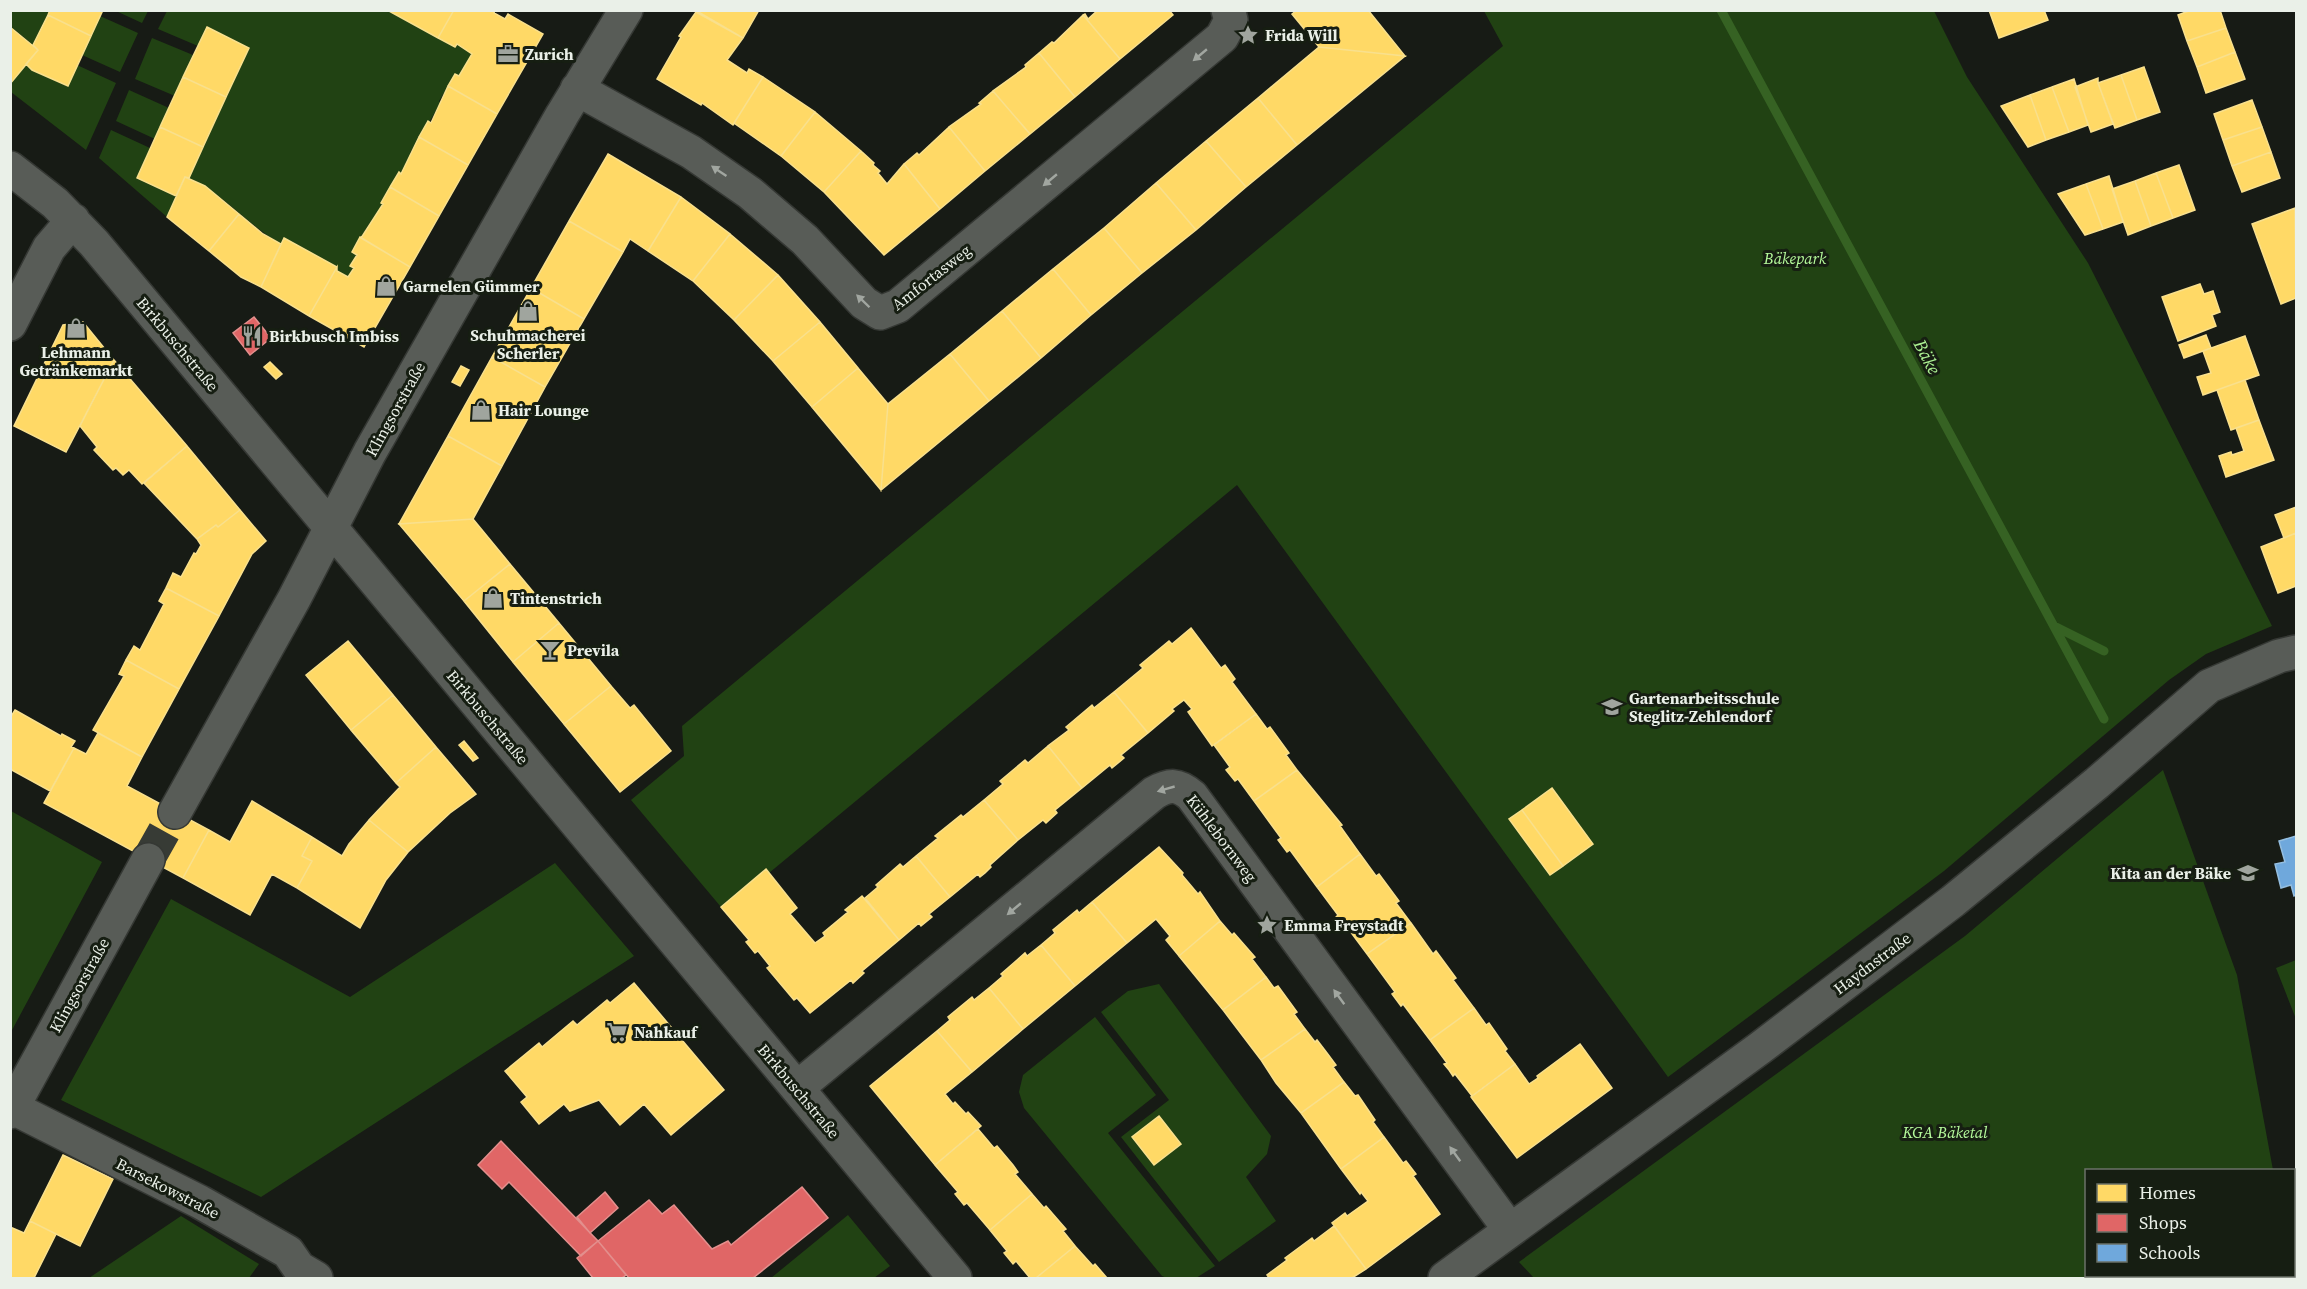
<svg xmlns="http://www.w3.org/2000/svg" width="2307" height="1289" viewBox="0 0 2307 1289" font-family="'Source Serif 4',serif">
<rect width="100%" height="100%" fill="#171b15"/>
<!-- green -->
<path fill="#214213" d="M10,11H50L33,45L11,27Z
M116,11H148L142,23Z
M167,11H389L455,47L457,44L472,54L459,76L455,75L439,101L441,103L410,153L412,154L401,174L399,172L381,202L383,204L372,224L370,223L352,251L357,255L350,266L354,268L348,277L337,271L338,268L284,238L281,244C248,225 223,194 189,178L249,48L207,27L198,46L158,29Z
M1484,11H1934L1967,77L2088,263L2272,626L2206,654L2169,680L1944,871L1668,1077L1237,485L769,873L721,907L631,800L684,756L682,726L1503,46Z
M100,16L138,33L120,72L82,55Z
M152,38L193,55L175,96L135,79Z
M26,64L32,70L67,86L77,65L116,83L86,150L11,92L10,84Z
M129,90L169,108L155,139L116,121Z
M111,130L150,148L137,178L176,196L167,217L99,158Z
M2163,770L2237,975L2273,1170H2086V1276H2294V1261L2296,1278H1534L1519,1262L1965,936Z
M11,811L102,862L11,1032Z
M555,863L634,956L261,1197L61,1100L171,899L350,997Z
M2296,960V1019L2276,968Z
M1159,984L1271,1136L1267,1154L1246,1177L1276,1221L1219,1262L1121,1137L1169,1100L1101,1012L1128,991Z
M1095,1017L1156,1095L1108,1133L1215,1266L1196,1278H1167L1162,1276L1024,1108L1019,1092L1023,1075Z
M848,1215L890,1266L874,1278H771Z
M181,1216L259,1264L249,1278H89Z"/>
<!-- homes -->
<path fill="#ffd966" stroke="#f9e08d" stroke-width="1.5" d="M50,10H103L91,36L48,15Z
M454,10H495L494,13L505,19L508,14L543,34L497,114L448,86L455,74L459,76L472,54L457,44L455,47L438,38Z
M454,10L438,38L389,11V10Z
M695,10H759L743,38Z
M1098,10H1169L1173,15L1120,59L1083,15L1085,14L1088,19Z
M1297,10H1368L1405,56L1319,47L1292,14Z
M1989,10H2044L2048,20L1999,38Z
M2191,10H2220L2226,28L2187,41L2178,15Z
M696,12L743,38L727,60L747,73L749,69L763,77L733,125L702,103L701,105L657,79L681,37L679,36Z
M48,15L91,36L68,86L32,70L26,64L38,50L33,45Z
M1083,15L1120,59L1075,97L1039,53L1052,42L1054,43Z
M10,27L38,50L10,84Z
M207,27L249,48L226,97L183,77Z
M2226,28L2235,52L2197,67L2187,41Z
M1319,47L1405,56L1297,145L1258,98Z
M2235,52L2245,79L2206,93L2197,67Z
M1039,53L1075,97L1030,134L993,91L1026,67L1025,65Z
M2144,67L2160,112L2137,120L2121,75Z
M2121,75L2137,120L2115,128L2098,83Z
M183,77L226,97L203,147L160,127Z
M763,77L815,112L781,156L734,123Z
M2098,78V83L2113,124L2091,132L2075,87Z
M2074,79L2088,125L2069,132L2052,87Z
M448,86L497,114L468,165L419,137L428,121L431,123Z
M2052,87L2069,132L2046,140L2030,95Z
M993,91L1030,134L985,171L949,127L981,104L979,103Z
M2030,95L2046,140L2028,147L2001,106Z
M1258,98L1297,145L1246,187L1206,141Z
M2252,100L2262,127L2223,140L2214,114Z
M815,112L861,151L824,192L781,156Z
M160,127L203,147L189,178L185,177L176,196L137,178Z
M949,127L985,171L940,209L904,164L917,153L919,155Z
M2262,127L2271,152L2232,166L2223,140Z
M419,137L468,165L439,216L390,187L399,172L401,174Z
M1206,141L1246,187L1196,230L1156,183Z
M861,151L874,163L873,165L880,171L878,173L887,184L904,164L940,209L884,255L824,192Z
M2271,152L2280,178L2242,192L2232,166Z
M608,154L681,197L648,251L630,239L623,252L569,221Z
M2179,165L2195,210L2173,218L2156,173Z
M2156,173L2173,218L2151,226L2135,181Z
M2109,176L2123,222L2103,229L2086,184Z
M185,177L205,186L239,214L209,251L167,217Z
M2135,181L2151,226L2128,235L2112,189Z
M1156,183L1196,230L1142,273L1104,228Z
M2086,184L2103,229L2085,235L2058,194Z
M390,187L439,216L410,267L361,238L383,204L381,203Z
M681,197L730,234L693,281L648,251Z
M2295,208L2296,298L2281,304L2252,224Z
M239,214L263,234L281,244L261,287L241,277L209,251Z
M569,221L623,252L584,319L531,288Z
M1104,228L1142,273L1091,315L1053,269Z
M730,234L778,275L734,320L693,281Z
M360,237L410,267L364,347L309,316L337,267V271L348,277L354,268L350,266L357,255L352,252Z
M284,238L337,267L309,316L261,287Z
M1053,269L1091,315L1041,358L1002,311Z
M778,275L820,322L773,361L734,320Z
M2200,284L2204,294L2213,291L2220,312L2212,315L2216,326L2178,341L2162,297Z
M531,288L584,319L545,387L492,357Z
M1002,311L1041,358L989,401L950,354Z
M83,322L114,360L66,452L14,426L63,325Z
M820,322L858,368L812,407L773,361Z
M2206,335L2211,348L2184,358L2179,345Z
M2245,336L2259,375L2203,395L2197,377L2211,373L2203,351Z
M950,354L989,401L881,490L888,404Z
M492,357L545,387L502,466L448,436Z
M114,360L187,446L142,484L129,470L123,475L116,468L113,470L94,450L97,447L80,426Z
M270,362L282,374L276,379L264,367Z
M461,366L469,370L460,386L452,382Z
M858,368L888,404L881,490L812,407Z
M2245,380L2259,420L2231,430L2217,390Z
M2259,420L2274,460L2226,477L2219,456L2231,452L2232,455L2244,451L2236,428Z
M448,436L502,466L473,519L399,524Z
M187,446L240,510L218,527L216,525L197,539L144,483Z
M2296,507V533L2284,538L2275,515Z
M240,510L266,541L252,554L219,616L166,588L173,573L181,577L194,553L196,554L201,545L197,539L216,525L218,527Z
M473,519L510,564L464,601L399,524Z
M2296,533V586L2278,593L2261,547Z
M510,564L559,623L513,662L464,601Z
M166,588L219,616L179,689L126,660L134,646L140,650L164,604L159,601Z
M559,623L611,686L564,724L513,662Z
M1191,628L1221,668L1225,665L1235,679L1232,682L1256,714L1212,746L1188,712L1192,709L1184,700L1172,709L1174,711L1148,733L1114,692L1143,668L1140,665L1169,641L1172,644Z
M348,641L393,695L351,730L306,675Z
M126,660L179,689L142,757L93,730L124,676L119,674Z
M611,686L630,708L634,705L671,751L620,792L564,724Z
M1114,692L1148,733L1121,755L1124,758L1112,768L1110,765L1082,788L1048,746L1069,730L1066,727L1092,705L1094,708Z
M393,695L436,747L396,783L351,730Z
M15,710L61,736L62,734L75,741L71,747L74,748L50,791L10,769V718Z
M1256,714L1267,729L1270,727L1289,753L1286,755L1297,770L1254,801L1238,779L1235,781L1226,770L1230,767L1214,745Z
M98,733L142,757L127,786L209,830L183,878L44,803L74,748L86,754Z
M464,741L478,758L473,761L459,745Z
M1048,746L1082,788L1055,810L1057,813L1046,823L1043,820L1018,840L984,800L1003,784L1000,781L1025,760L1028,763Z
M436,747L476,794L450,813L408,852L369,820L400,787L396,783Z
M1297,770L1342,825L1340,826L1360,854L1317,887L1290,850L1287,852L1278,840L1281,838L1254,801Z
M1552,788L1593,844L1563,866L1522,810Z
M984,800L1018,840L990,865L991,867L985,873L980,877L978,874L950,897L916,856L938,838L935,836L961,815L963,817Z
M252,801L312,837L302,856L312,861L297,888L272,874L250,915L183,878L209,830L230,842Z
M1522,810L1563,866L1550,875L1509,819Z
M369,820L408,852L386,880L360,928L297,888L312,861L302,856L312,837L342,856L349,844Z
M1159,847L1183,873L1182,875L1198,894L1200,892L1220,921L1179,956L1166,940L1170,936L1156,919L1127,943L1092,902Z
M1360,854L1376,876L1379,874L1399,901L1396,903L1411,923L1367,954L1347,927L1345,929L1339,922L1336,917L1338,915L1317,887Z
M916,856L950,897L929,914L932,917L921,926L919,923L899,940L865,898L878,887L876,885L900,864L903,867Z
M766,869L797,908L790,914L815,943L825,936L823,933L848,912L845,910L862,896L899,940L862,971L864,973L853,983L851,980L810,1013L797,998L794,1000L767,968L770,966L758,951L755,953L746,942L749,940L721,907Z
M1092,902L1127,943L1075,986L1041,945L1055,933L1053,930L1077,910L1079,913Z
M1220,921L1232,935L1234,933L1255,957L1252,959L1266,977L1223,1010L1179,956Z
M1411,923L1433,954L1436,951L1456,978L1453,980L1474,1008L1430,1040L1403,1004L1401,1006L1392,994L1395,992L1367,954Z
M1041,945L1075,986L1023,1029L989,988L1003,976L1001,974L1025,953L1027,956Z
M1266,977L1274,988L1278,986L1297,1012L1294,1014L1305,1029L1261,1060L1223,1010Z
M634,983L724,1090L671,1135L644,1104L620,1125L599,1100L570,1111L564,1104L539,1124L521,1102L527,1097L505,1071L539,1043L542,1047L573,1021L577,1025L607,1000L610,1003Z
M989,988L1023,1029L972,1072L937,1031L950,1020L948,1017L972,997L974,1000Z
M1474,1008L1486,1025L1489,1023L1507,1049L1505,1051L1515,1064L1472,1096L1455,1074L1453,1076L1449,1070L1444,1064L1447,1063L1430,1040Z
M1305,1029L1315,1042L1317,1040L1327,1053L1336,1065L1333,1067L1344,1082L1301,1113L1276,1083L1261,1060Z
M937,1031L972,1072L945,1094L953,1104L955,1102L966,1114L968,1112L981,1126L935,1165L870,1086Z
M1580,1044L1612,1088L1517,1158L1471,1097L1515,1064L1529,1084L1538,1078L1537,1076Z
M1344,1082L1355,1096L1358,1095L1375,1120L1373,1122L1384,1137L1341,1169L1301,1113Z
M1159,1116L1181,1144L1154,1165L1132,1137Z
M978,1129L994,1148L997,1146L1013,1165L1018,1172L1015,1174L1032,1194L990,1230L967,1203L964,1205L960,1200L955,1194L958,1192L935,1165Z
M1384,1137L1403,1163L1406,1161L1416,1174L1413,1176L1440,1214L1366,1269L1332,1223L1345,1213L1347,1216L1368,1201L1361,1192L1360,1194L1341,1169Z
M63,1155L113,1179L80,1246L30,1221Z
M1032,1194L1044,1208L1046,1206L1066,1229L1063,1231L1075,1246L1036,1278H1030L1016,1261L1013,1264L1004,1253L1007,1251L990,1230Z
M30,1221L56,1234L34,1278H10V1227L24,1233Z
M1334,1226L1366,1269L1352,1278H1269L1267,1275L1287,1260L1285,1258L1312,1238L1314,1241Z
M1075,1246L1093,1266L1095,1264L1107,1278H1036Z"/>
<!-- shops -->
<path fill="#e06666" stroke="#e38f8d" stroke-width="1.5" d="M254,317L271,338L250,355L233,333Z
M501,1141L598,1241L581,1256L509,1182L502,1189L478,1165Z
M802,1187L828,1218L753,1278H629L598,1241L649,1200L662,1214L674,1205L712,1249L728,1241L731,1245Z
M605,1192L618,1208L590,1233L577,1217Z
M598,1241L626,1275L622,1278H593L577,1258Z"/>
<!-- schools -->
<path fill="#6fa8dc" stroke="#94bee0" stroke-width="1.5" d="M2296,836V895L2294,896L2291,885L2281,888L2275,864L2285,862L2279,841Z"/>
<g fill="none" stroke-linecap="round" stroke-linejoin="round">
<!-- stream -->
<path stroke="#366223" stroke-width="9" d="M1721,10L2104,719
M2056,627L2104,651"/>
<!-- minor-tunnel -->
<path stroke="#373b35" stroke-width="33" stroke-dasharray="33 16" stroke-linecap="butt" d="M148,860L175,812"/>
<!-- minor casing -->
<g stroke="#353834" stroke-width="36">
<path id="minor" d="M577,89L691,152L750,193L805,240L864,303L880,313L898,306L1222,37L1231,20L1228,10
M10,168L55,203L94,243L955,1278
M10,324L49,248L73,220
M175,812L294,599L370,452L562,115L626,10
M797,1088L1154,793C1170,784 1178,784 1192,796L1510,1230
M13,1108L200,1202L288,1252L299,1268L316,1278
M10,1112L148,860
M1445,1278L1760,1048L1953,901L2097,783L2209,686L2279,656L2296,652"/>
</g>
<!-- minor -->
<use href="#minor" stroke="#585c57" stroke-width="33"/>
</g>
<!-- one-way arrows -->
<defs><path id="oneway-solid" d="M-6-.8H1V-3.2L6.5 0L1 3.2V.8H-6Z" transform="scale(1.5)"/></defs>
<g fill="#a1a6a0">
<use href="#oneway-solid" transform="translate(1200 55) rotate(140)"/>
<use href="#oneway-solid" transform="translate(719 171) rotate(-146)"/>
<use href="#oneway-solid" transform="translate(1050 180) rotate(140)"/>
<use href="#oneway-solid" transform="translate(863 301) rotate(-136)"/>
<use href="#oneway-solid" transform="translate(1166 789) rotate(164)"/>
<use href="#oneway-solid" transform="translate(1014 909) rotate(140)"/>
<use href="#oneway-solid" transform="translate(1339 997) rotate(-126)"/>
<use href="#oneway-solid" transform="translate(1455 1154) rotate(-126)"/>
</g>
<!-- icons -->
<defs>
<g id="sight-bare" transform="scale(1.62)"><path d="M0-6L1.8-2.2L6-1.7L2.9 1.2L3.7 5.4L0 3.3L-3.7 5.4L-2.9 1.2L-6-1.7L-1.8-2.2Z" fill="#a0a59e" stroke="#161e12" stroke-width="2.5" paint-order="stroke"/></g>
<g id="office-bare" transform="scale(1.62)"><path d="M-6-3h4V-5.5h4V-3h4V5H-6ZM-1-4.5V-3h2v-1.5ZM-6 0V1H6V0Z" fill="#a0a59e" stroke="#161e12" stroke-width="2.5" paint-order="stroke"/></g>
<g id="shop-bare" transform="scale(1.62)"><path d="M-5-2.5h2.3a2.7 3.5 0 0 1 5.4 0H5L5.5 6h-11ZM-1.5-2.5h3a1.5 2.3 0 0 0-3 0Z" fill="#a0a59e" stroke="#161e12" stroke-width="2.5" paint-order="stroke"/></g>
<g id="restaurant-bare" transform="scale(1.62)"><path d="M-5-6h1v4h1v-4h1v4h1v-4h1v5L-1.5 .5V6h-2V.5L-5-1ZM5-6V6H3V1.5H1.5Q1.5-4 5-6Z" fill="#a0a59e" stroke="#161e12" stroke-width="2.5" paint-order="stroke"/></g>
<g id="bar-bare" transform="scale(1.62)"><path d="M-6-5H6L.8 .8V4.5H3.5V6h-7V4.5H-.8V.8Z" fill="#a0a59e" stroke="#161e12" stroke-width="2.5" paint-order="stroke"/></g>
<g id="school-bare" transform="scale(1.62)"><path d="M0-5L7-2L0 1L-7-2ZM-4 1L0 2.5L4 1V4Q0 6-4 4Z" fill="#a0a59e" stroke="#161e12" stroke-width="2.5" paint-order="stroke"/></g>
<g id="supermarket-bare" transform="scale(1.62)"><path d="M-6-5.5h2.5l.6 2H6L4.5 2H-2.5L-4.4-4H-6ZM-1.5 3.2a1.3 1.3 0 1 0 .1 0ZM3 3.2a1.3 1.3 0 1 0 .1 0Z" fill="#a0a59e" stroke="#161e12" stroke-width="2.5" paint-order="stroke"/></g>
</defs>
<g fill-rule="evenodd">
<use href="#sight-bare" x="1248" y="35"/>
<use href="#office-bare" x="508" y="54"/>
<use href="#shop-bare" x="386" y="286"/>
<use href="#shop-bare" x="528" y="311"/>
<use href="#shop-bare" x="76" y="328"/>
<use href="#restaurant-bare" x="252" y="336"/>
<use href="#shop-bare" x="481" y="410"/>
<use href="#shop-bare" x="493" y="598"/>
<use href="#bar-bare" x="550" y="650"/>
<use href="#school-bare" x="1612" y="707"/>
<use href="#school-bare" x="2248" y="873"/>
<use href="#sight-bare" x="1267" y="925"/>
<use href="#supermarket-bare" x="617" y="1032"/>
</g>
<g text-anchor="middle" stroke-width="6" stroke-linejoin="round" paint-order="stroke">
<!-- poi labels -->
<g font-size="16" font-weight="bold" fill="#eaf0e8" stroke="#161e12" text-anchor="start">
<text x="1265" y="41">Frida Will</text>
<text x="525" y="60">Zurich</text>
<text x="403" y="292">Garnelen Gümmer</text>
<text x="528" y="341" text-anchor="middle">Schuhmacherei<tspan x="528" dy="18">Scherler</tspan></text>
<text x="269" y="342">Birkbusch Imbiss</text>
<text x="76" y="358" text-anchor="middle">Lehmann<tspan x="76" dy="18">Getränkemarkt</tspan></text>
<text x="498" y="416">Hair Lounge</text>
<text x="510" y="604">Tintenstrich</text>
<text x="567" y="656">Previla</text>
<text x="1629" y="704">Gartenarbeitsschule<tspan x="1629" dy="18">Steglitz-Zehlendorf</tspan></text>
<text x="2231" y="879" text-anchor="end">Kita an der Bäke</text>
<text x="1284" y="931">Emma Freystadt</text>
<text x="634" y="1038">Nahkauf</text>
</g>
<!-- park labels -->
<g font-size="16" font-style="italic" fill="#b5fa9b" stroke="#161e12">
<text x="1795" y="264">Bäkepark</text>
<text x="1945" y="1138">KGA Bäketal</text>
</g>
<!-- street labels -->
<g font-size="16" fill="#eaf0e8" stroke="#161e12">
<text transform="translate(931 277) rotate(-38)" y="6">Amfortasweg</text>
<text transform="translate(178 344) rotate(50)" y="6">Birkbuschstraße</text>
<text transform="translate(395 409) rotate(-61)" y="6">Klingsorstraße</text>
<text transform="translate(488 717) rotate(50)" y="6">Birkbuschstraße</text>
<text transform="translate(1222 838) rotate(53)" y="6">Kühlebornweg</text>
<text transform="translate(1872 963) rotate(-37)" y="6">Haydnstraße</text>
<text transform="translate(79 985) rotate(-61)" y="6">Klingsorstraße</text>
<text transform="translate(799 1091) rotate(50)" y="6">Birkbuschstraße</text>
<text transform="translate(168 1188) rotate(27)" y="6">Barsekowstraße</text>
</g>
<!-- water labels -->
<g font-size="18" font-style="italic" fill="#acf293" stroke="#161e12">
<text transform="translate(1927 357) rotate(62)" y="6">Bäke</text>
</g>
</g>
<!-- border -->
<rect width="2307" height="1289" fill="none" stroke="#eaf0e8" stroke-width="24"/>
<!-- legend -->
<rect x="2085" y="1169" width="210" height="108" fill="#161e12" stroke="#6b7268" stroke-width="1.5"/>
<rect x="2097" y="1184" width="30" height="18" fill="#ffd966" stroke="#6b7268" stroke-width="1.5"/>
<text x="2139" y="1199" font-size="18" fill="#eaf0e8">Homes</text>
<rect x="2097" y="1214" width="30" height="18" fill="#e06666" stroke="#6b7268" stroke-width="1.5"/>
<text x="2139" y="1229" font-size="18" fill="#eaf0e8">Shops</text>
<rect x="2097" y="1244" width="30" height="18" fill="#6fa8dc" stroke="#6b7268" stroke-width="1.5"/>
<text x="2139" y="1259" font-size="18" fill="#eaf0e8">Schools</text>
</svg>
